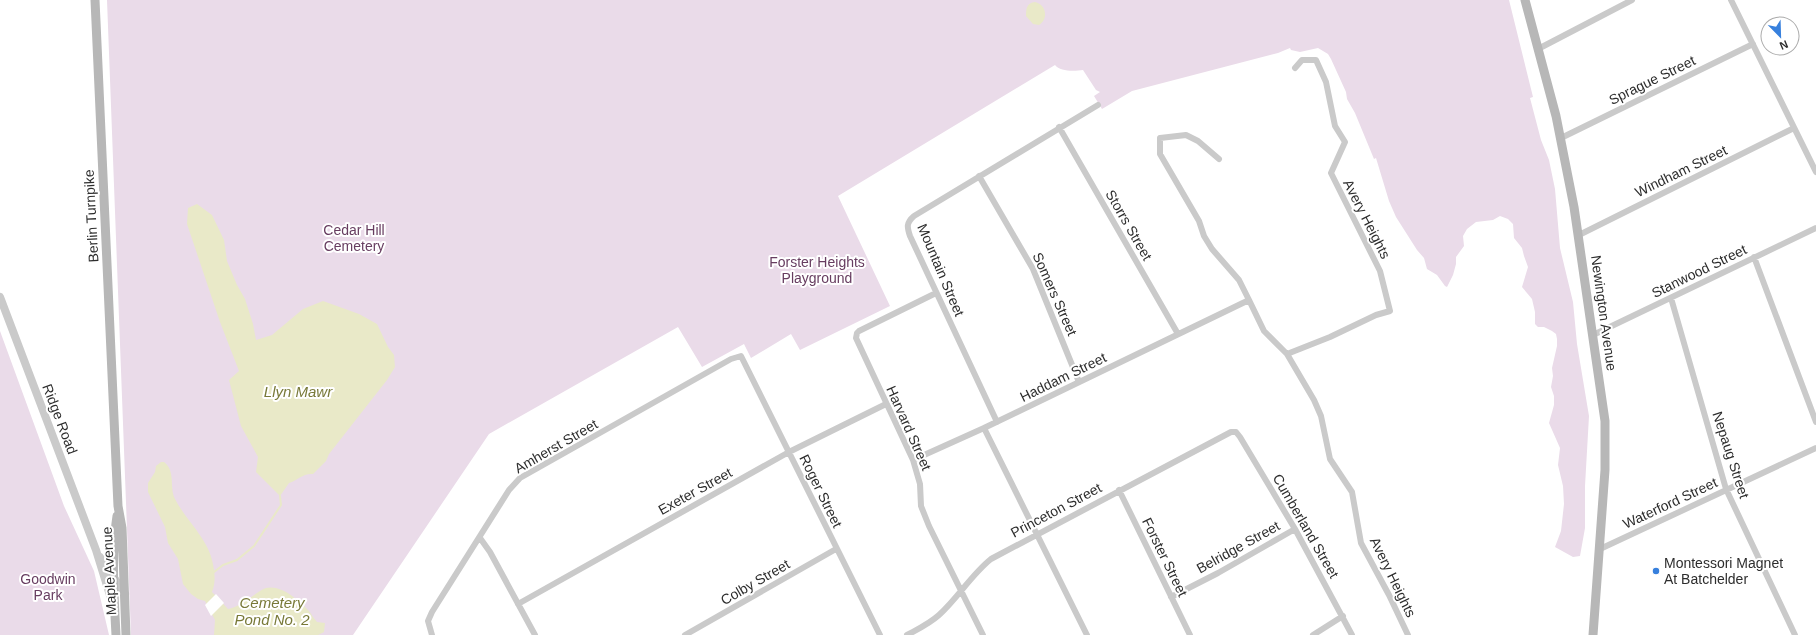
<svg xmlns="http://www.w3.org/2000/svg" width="1816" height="635" viewBox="0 0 1816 635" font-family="Helvetica,sans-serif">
<rect width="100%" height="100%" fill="#fff"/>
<!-- green -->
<path fill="#eadbe9" d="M107,0H1509L1533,97L1530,98L1541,140L1549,160L1555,189L1560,248L1573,302L1577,344L1589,416L1585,486V528L1580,556L1573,557L1555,547L1561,531L1564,504L1563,486L1558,465L1560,448L1549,423L1554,405V396L1551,387L1553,376L1552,368L1557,346V339L1556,334L1552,331L1544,327H1538L1535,324V312L1532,299L1522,287L1528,267L1524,256L1522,248L1514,238L1513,224L1508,219L1500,216L1493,220L1476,222L1467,229L1463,236L1464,246L1456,257V264L1453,275L1447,287L1445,286L1437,275L1427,269L1424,258L1417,250L1396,217L1389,201L1376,158L1374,159L1355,113L1347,99L1346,92L1331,59L1328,54L1318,48L1300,52L1291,50L1290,48L1278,53L1132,91L1102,109L1094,96L1100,92L1096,90L1083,70C1075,71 1060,72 1055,65L838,196L890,306L800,350L791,334L751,358L744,344L702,367L678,327L489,434L353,635H131Z
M0,331L64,506L94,571L109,635H0Z"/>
<!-- water -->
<path fill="#e9e9c8" d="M1035,2C1046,4 1049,19 1039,25L1033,24L1026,16C1026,8 1027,3 1035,2Z
M197,204L212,215L224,240L227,261L237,285L245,299L253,324L256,340L272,335L303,309L323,301L359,314L377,324L388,347L394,355L395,367L387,380L329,454L326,461L313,474C303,473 298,480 289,483L280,496L256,472L258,457L241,426L229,380L239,371L220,322L187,224L188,208Z
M161,462H164C176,471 169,487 175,499C188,524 211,540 214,570C215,578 215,584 212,592L228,609C241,606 249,598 260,591C275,580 297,598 308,610C311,613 313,618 317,622L325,623L324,632L318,635H214L215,620L205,601L198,599L191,594L183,584L178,559L168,543L165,527L148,492V483L155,472L156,466Z"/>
<!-- pier -->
<path fill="#fff" d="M216,594L224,603L211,616L205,605Z"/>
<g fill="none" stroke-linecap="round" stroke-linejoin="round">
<!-- stream -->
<path stroke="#e9e9c8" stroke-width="2" d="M214,572L223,565L237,560L254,546L281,505L280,496"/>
<!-- minor -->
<path stroke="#cacaca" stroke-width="6" d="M1731,0L1816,172
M1538,49L1632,0
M1059,127L1178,334
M1561,138L1753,44
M1219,159L1198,141L1186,135L1160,138V154L1199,221L1204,236L1212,249L1239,280L1249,300
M979,176L1033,269L1079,382
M1579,235L1794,128
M1754,257L1816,422
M936,293L859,331L857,333L856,338L913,460L920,484L921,506L929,526L983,635
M1671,298L1726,489L1795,635
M1593,335L1816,228
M1287,354L1330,337L1376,315L1390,311L1380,271L1331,173L1345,142L1335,126L1326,82L1316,60H1302L1295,68
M997,422L910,236C907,227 906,223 914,216L1098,105
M984,428L1087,635
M913,460L984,428L1249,300L1264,331L1287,354L1314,400L1321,416L1330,459L1352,492L1361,543L1389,595L1408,635
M1119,490L1190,635
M480,538L490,552L535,635
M1600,549L1816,448
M1171,597L1218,573L1295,529
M518,604L789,452L886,404
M432,635L428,621L432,612L509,490L520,478L731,359L741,356L880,635
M685,635L836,549
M907,635C918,629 929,624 939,615C958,598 971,575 991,559L1231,432H1236L1240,437L1295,529L1352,635
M1313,635L1343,616"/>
<!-- tertiary -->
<path stroke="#cacaca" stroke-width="8" d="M0,297L96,550L113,605
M100,557L125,594"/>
<!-- secondary -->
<path stroke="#b7b7b7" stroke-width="9" d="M95,0L118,506L122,528L126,635
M1525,0L1556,116L1574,207L1605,421V470L1593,635
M116,635C114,596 111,554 117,516"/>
</g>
<!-- markers -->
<circle fill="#3780dd" stroke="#fff" stroke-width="1.5" cx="1656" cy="571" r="4"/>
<g text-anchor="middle" stroke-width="4" stroke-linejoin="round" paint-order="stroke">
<!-- street labels -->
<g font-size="14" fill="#2d2d2d" stroke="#fff">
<text transform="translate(1652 80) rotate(-26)" y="5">Sprague Street</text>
<text transform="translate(1681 171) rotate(-26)" y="5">Windham Street</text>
<text transform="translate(91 216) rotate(-93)" y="5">Berlin Turnpike</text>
<text transform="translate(1367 219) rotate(63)" y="5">Avery Heights</text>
<text transform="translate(1129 225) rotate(60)" y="5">Storrs Street</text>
<text transform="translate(941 270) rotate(67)" y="5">Mountain Street</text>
<text transform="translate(1699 271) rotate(-26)" y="5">Stanwood Street</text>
<text transform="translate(1055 294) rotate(66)" y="5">Somers Street</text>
<text transform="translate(1604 313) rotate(82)" y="5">Newington Avenue</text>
<text transform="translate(1063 377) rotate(-26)" y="5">Haddam Street</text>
<text transform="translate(60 419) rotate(69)" y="5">Ridge Road</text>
<text transform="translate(909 428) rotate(66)" y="5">Harvard Street</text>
<text transform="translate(556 446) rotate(-30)" y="5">Amherst Street</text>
<text transform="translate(1731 455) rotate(72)" y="5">Nepaug Street</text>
<text transform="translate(695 491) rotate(-29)" y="5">Exeter Street</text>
<text transform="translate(821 491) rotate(64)" y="5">Roger Street</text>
<text transform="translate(1670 503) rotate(-25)" y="5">Waterford Street</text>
<text transform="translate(1056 510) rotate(-28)" y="5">Princeton Street</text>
<text transform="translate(1306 526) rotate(60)" y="5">Cumberland Street</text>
<text transform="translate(1238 547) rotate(-29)" y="5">Belridge Street</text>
<text transform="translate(1165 557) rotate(64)" y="5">Forster Street</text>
<text transform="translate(109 571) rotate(-93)" y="5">Maple Avenue</text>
<text transform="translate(1393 577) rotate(64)" y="5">Avery Heights</text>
<text transform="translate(755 582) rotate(-30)" y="5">Colby Street</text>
</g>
<!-- park labels -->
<g font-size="14" fill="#673d60" stroke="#fff">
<text x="354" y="235">Cedar Hill<tspan x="354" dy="16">Cemetery</tspan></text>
<text x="817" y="267">Forster Heights<tspan x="817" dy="16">Playground</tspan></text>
<text x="48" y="584">Goodwin<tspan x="48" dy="16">Park</tspan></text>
</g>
<!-- poi labels -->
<g font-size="14" fill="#2d2d2d" stroke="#fff" text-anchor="start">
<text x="1664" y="568">Montessori Magnet<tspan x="1664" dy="16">At Batchelder</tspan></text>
</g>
<!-- water labels -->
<g font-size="15" font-style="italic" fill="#787938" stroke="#fff">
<text x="298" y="397">Llyn Mawr</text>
<text x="272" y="608">Cemetery<tspan x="272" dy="17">Pond No. 2</tspan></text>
</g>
</g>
<!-- north arrow -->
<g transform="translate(1780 36) rotate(157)"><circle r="19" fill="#ffffff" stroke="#ababab"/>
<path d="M0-3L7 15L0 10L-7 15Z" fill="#3780dd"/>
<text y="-6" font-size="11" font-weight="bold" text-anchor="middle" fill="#2d2d2d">N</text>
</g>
</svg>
